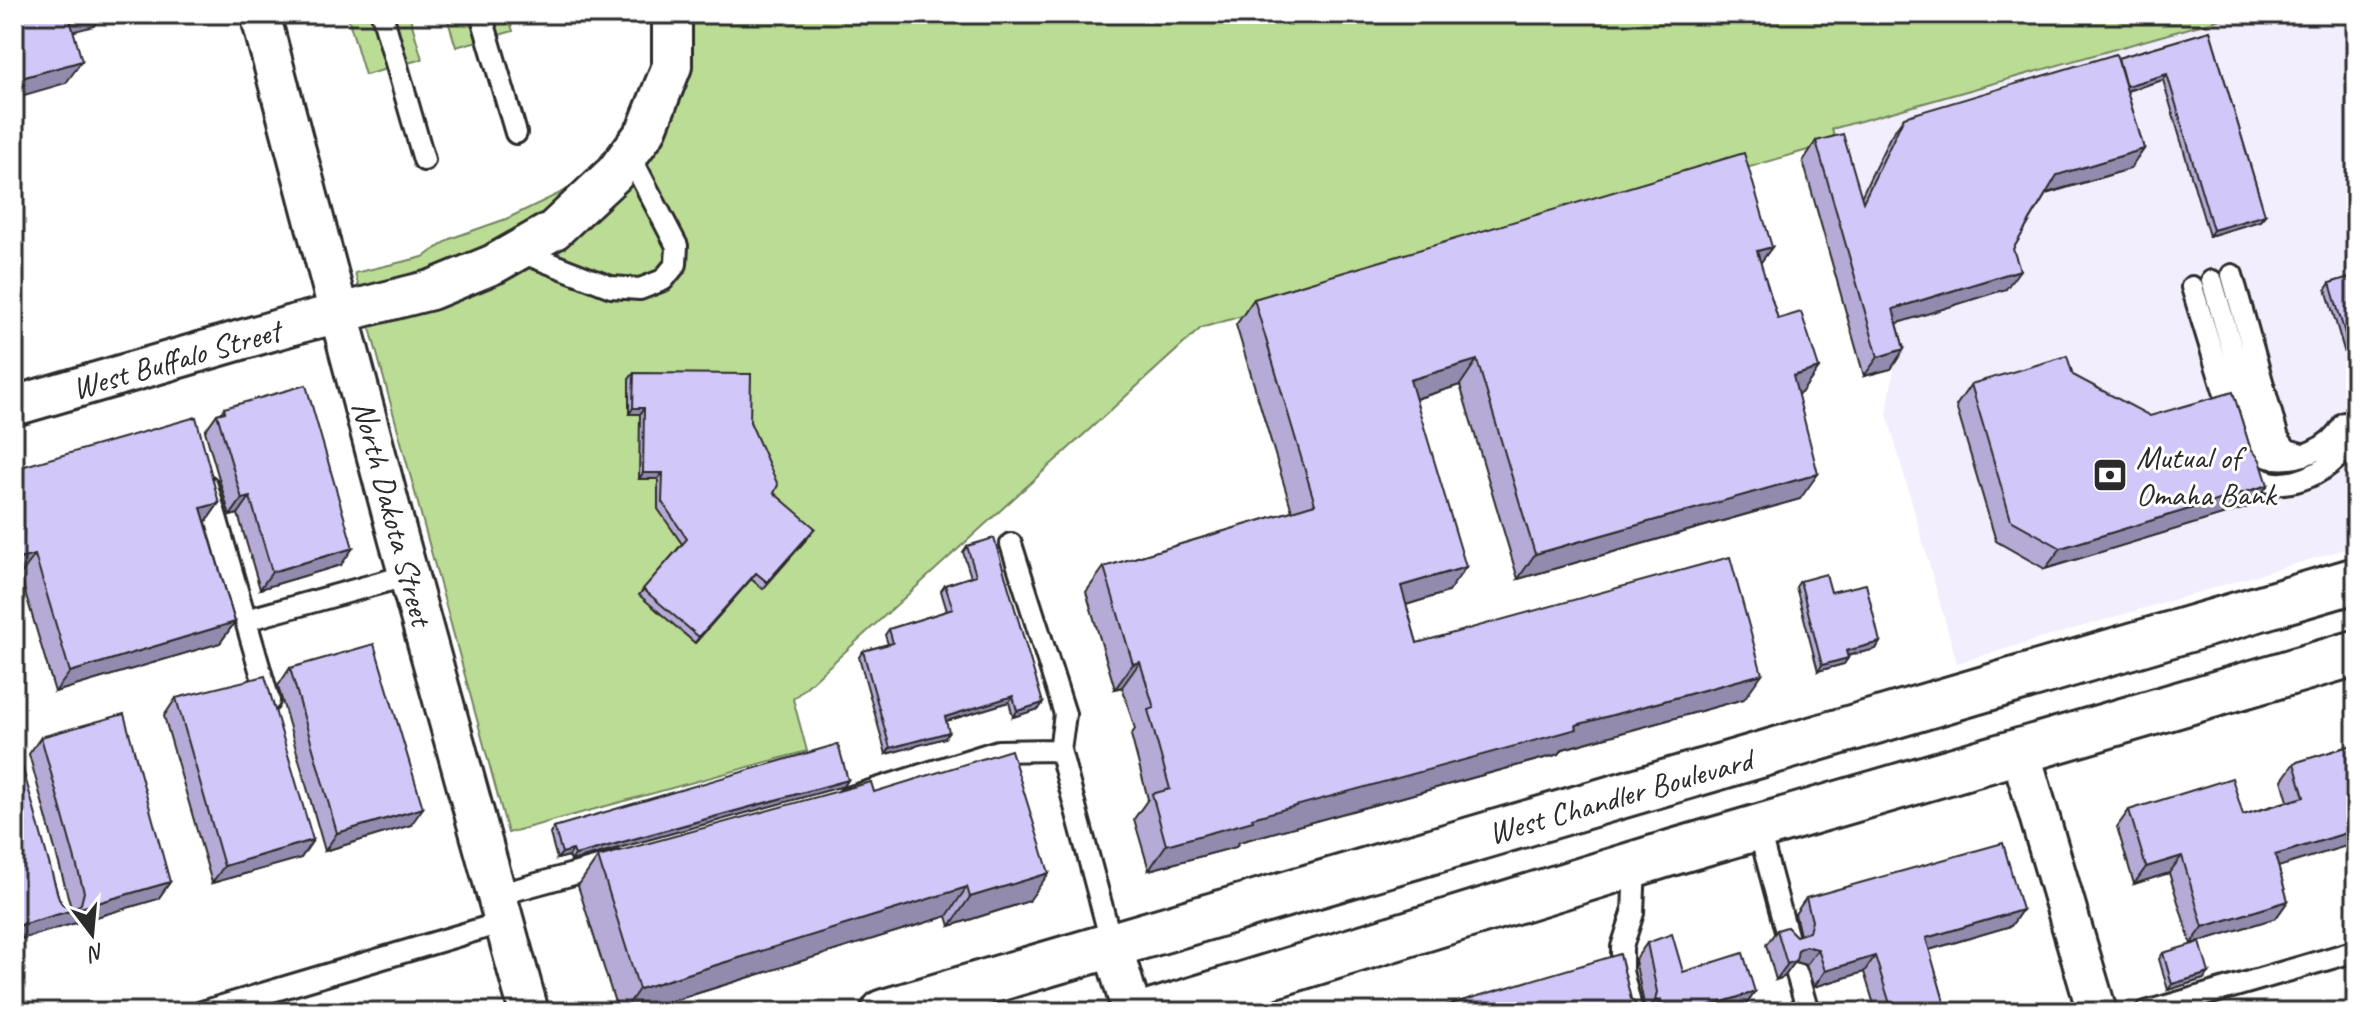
<svg xmlns="http://www.w3.org/2000/svg" width="2370" height="1026" viewBox="0 0 2370 1026" font-family="Caveat,sans-serif">
<rect width="100%" height="100%" fill="#fff"/>
<filter id="ink" filterUnits="userSpaceOnUse"><feTurbulence type="fractalNoise" baseFrequency=".0125" numOctaves="2"/><feDisplacementMap in="SourceGraphic" scale="16" xChannelSelector="R" yChannelSelector="G"/><feConvolveMatrix kernelMatrix="1 2 1 2 8 2 1 2 1" color-interpolation-filters="sRGB"/></filter>
<g filter="url(#ink)">
<!-- built -->
<path fill="#f2eefd" d="M2239,14H2356V546L1957,663L1887,414L1895,362L1832,129Z"/>
<!-- green -->
<path fill="#bbdc95" stroke="#738460" stroke-width="2" d="M347,14H409L422,59L365,75Z
M446,14H508L513,31L456,47Z
M670,14H2239L1832,129L1835,142L1201,328L793,699L807,751L508,833L355,273L423,257L452,238L506,219L575,186L646,131Z"/>
<g fill="none" stroke-linecap="round" stroke-linejoin="round">
<!-- service casing -->
<g stroke="#2b2b2b" stroke-width="26">
<path id="service" d="M382,14L424,160
M481,14L516,133
M518,251L611,287L640,289L663,280L676,264L677,246L629,154
M2232,275L2278,438L2287,450L2305,455
M2212,281L2261,447L2268,457C2296,463 2331,449 2344,423
M2192,287L2232,417
M2248,466C2270,503 2334,473 2349,442
M207,486L269,701
M1011,544L1065,714L1060,750L1112,945
M246,620L409,575
M848,798L998,751L1060,750
M1758,827L1788,939
M497,895L617,862
M1797,974L1808,1012
M202,1012L504,922
M1632,1012L1622,971V947L1633,913L1635,864
M2146,1012L2356,951"/>
</g>
<!-- minor casing -->
<g stroke="#2b2b2b" stroke-width="44">
<path id="minor" d="M260,14L398,537L529,1012
M14,406L296,324L431,290L494,264L554,230L615,173L646,131L672,66V14
M2020,751L2097,1012
M1112,945L1132,1012"/>
</g>
<!-- secondary casing -->
<g stroke="#2b2b2b" stroke-width="50">
<path id="secondary" d="M884,1012L2356,580
M1154,1012L1677,851L2356,653"/>
</g>
<!-- service -->
<use href="#service" stroke="#fff" stroke-width="20"/>
<!-- minor -->
<use href="#minor" stroke="#fff" stroke-width="38"/>
<!-- secondary -->
<use href="#secondary" stroke="#fff" stroke-width="44"/>
</g>
<!-- wall -->
<path fill="#b5abd6" stroke="#2b2b2b" stroke-width="2" d="M2210,31L2265,215L2260,221L2209,236L2163,80L2127,91L2144,149L2130,169L2046,194L2013,249L2006,289L1897,323L1904,349L1891,369L1864,376L1803,161L1816,141L1861,197L1890,137L1904,117L2118,58Z
M1772,247L1760,263L1778,319L1819,368L1801,393L1798,394L1800,499L1518,579L1460,385L1416,399L1448,592L1406,605L1417,643L1744,699L1563,749L1559,754L1239,842L1236,847L1149,870L1134,819L1148,799L1131,735L1135,729L1122,687L1115,689L1086,592L1104,567L1292,511L1236,325L1254,299Z
M2356,275V391L2326,289L2330,283Z
M634,373L750,422L774,493L811,534L763,589L751,579L695,643L639,595L682,544L658,509V479H639L640,414H629V379Z
M2073,375L2252,506L2045,569L1996,541L1956,406L1971,384Z
M224,408L341,565L260,589L238,514L230,516L205,431L217,414L221,413Z
M14,469L219,503L205,523L235,622L220,643L55,692L20,575L14,577Z
M967,546L1039,709L1013,717L1009,702L946,721L945,738L886,754L859,657L863,651L888,644L885,635L889,629L947,611L941,591L945,585L971,577L963,552Z
M1800,581L1831,592L1880,642L1876,649L1847,656L1848,658L1844,664L1818,671L1796,587Z
M290,668L411,825L325,851L278,686Z
M176,698L313,840L301,858L212,883L164,716Z
M41,737L170,882L158,899L14,941V744L59,899L63,905L71,908L29,754Z
M2356,744L2278,867L2288,901L2276,918L2191,944L2169,873L2134,884L2117,827L2129,810L2243,815L2288,801L2282,780L2294,763Z
M848,780L844,786L571,861L569,856L557,859L550,834L554,827Z
M874,792L1029,901L950,926L947,916L637,1012H618L578,886L598,857Z
M1806,898L2022,910L2011,926L1929,950L1947,1012L1876,1011L1864,972L1814,987L1806,965L1795,962L1784,977L1776,980L1766,945L1777,930L1796,936L1800,935L1795,914Z
M1647,943L1683,972L1755,992L1743,1009L1733,1012H1644L1645,1009L1635,960Z
M2163,953L2204,979L2168,990L2159,959Z"/>
<!-- shaded-wall -->
<path fill="#938bae" stroke="#2b2b2b" stroke-width="2" d="M74,14H102L94,26L53,37L69,16Z
M82,61L66,83L14,98V80Z
M2167,74L2163,80L2122,92L2126,86Z
M2144,149L2130,169L2043,194L2057,175Z
M2265,215L2260,221L2209,236L2213,230Z
M1772,247L1754,272L1757,251Z
M2020,270L2006,289L1879,329L1893,309Z
M1904,349L1891,369L1864,376L1878,357Z
M1477,360L1460,385L1392,406L1410,380Z
M1819,368L1801,393L1775,401L1793,376Z
M633,408H644L640,414H629Z
M643,473H663L658,479H639Z
M1818,474L1800,499L1518,579L1535,554Z
M2268,485L2252,506L2045,569L2061,548Z
M250,497L238,514L230,516L242,499Z
M219,503L205,523L201,508Z
M353,548L341,565L260,589L272,572Z
M35,555L20,575L14,577V560Z
M1466,567L1448,592L1383,612L1401,586Z
M756,573L751,579L695,643L699,637Z
M235,622L220,643L55,692L70,672Z
M1880,642L1876,649L1842,657L1846,651Z
M1848,658L1844,664L1818,671L1822,665Z
M1140,662L1122,687L1115,689L1133,664Z
M1762,674L1744,699L1563,749L1559,754L1239,842L1236,847L1149,870L1166,845L1252,818L1576,725Z
M1013,696L1009,702L940,723L945,717Z
M1043,703L1039,709L1013,717L1017,711Z
M949,732L945,738L886,754L890,748Z
M848,780L844,786L571,861L575,855Z
M423,808L411,825L325,851L337,833Z
M2356,830V843L2262,872L2275,855Z
M313,840L301,858L212,883L224,866Z
M573,850L569,856L557,859L562,853Z
M2182,856L2169,873L2134,884L2146,867Z
M1049,873L1029,901L950,926L970,897Z
M170,882L158,899L14,941V927Z
M967,887L947,916L637,1012H623L639,989Z
M2288,901L2276,918L2191,944L2203,927Z
M2022,910L2011,926L1915,954L1926,938Z
M1805,946L1818,949L1806,965L1795,962L1784,977L1776,980L1798,950Z
M1875,956L1864,972L1814,987L1825,971Z
M2209,973L2204,979L2168,990L2172,984Z
M1755,992L1743,1009L1733,1012H1689Z
M1661,1000L1652,1012H1647L1655,1001Z
M1638,1007L1634,1012H1621Z"/>
<!-- building -->
<path fill="#d2c7f9" stroke="#2b2b2b" stroke-width="2" d="M14,14H74L69,16L82,61L14,80Z
M2210,31L2265,215L2213,230L2167,74L2126,86L2118,58Z
M2116,54L2144,149L2057,175L2013,249L2020,270L1893,309L1904,349L1878,357L1816,141L1843,134L1863,202L1904,117Z
M1744,153L1772,247L1757,251L1778,319L1801,312L1819,368L1793,376L1818,474L1535,554L1477,360L1410,380L1466,567L1401,586L1417,643L1730,557L1762,674L1576,725L1577,729L1252,818L1253,821L1166,845L1152,794L1170,789L1148,710L1154,708L1140,662L1133,664L1104,567L1315,504L1254,299Z
M2356,275V371L2330,283Z
M2067,356L2073,375L2150,416L2233,392L2250,447L2260,460L2268,485L2061,548L2011,520L1971,384Z
M634,373L751,374L750,422L778,485L774,493L815,528L767,582L756,573L699,637L643,589L687,539L662,502L663,473H643L644,408H633Z
M306,385L353,548L272,572L250,497L242,499L217,414L225,412L224,408Z
M196,417L219,503L201,508L235,622L70,672L35,555L14,560V469Z
M994,538L1043,703L1017,711L1013,696L945,717L949,732L890,748L863,651L893,643L889,629L953,609L945,585L976,575L967,546Z
M1826,574L1831,592L1866,584L1880,642L1846,651L1848,658L1822,665L1800,581Z
M374,644L423,808L337,833L290,668Z
M265,676L313,840L224,866L176,698Z
M124,714L170,882L14,927V744H16L59,899L63,905L74,908L81,904L84,892L41,737Z
M838,744L848,780L575,855L573,850L562,853L554,827Z
M2356,744V830L2275,855L2288,901L2203,927L2182,856L2146,867L2129,810L2232,778L2243,815L2304,797L2294,763Z
M1011,750L1049,873L970,897L967,887L639,989L598,857L871,782L874,792Z
M2003,843L2022,910L1926,938L1947,1012H1872L1891,1007L1875,956L1825,971L1818,949L1805,946L1798,950L1796,961L1787,964L1777,930L1787,927L1796,936L1809,932L1812,921L1806,898Z
M1672,934L1683,972L1743,953L1755,992L1689,1012H1664L1661,1000L1655,1001L1657,992L1647,943Z
M2200,942L2209,973L2172,984L2163,953Z
M1620,954L1631,999L1638,1007L1621,1012H1424Z"/>
</g>
<!-- icons -->
<defs>
<g id="bank-square" transform="scale(1.8)"><rect x="-9" y="-9" width="18" height="18" rx="4" fill="#2b2b2b" stroke="#fff"/><path d="M-6-4H6V4H-6ZM0-2.3a2.3 2.3 0 1 0 0 4.6a2.3 2.3 0 1 0 0-4.6Z" fill="#fff"/></g>
</defs>
<g fill-rule="evenodd">
<use href="#bank-square" x="2110" y="475"/>
</g>
<g text-anchor="middle" stroke-width="6" stroke-linejoin="round" paint-order="stroke">
<!-- street labels -->
<g font-size="32" fill="#2b2b2b" stroke="#fff">
<text transform="translate(176 359) rotate(-16)" y="11">West Buffalo Street</text>
<text transform="translate(393 513) rotate(75)" y="11">North Dakota Street</text>
<text transform="translate(1620 796) rotate(-16)" y="11">West Chandler Boulevard</text>
</g>
<!-- poi labels -->
<g font-size="32" fill="#2b2b2b" stroke="#fff" text-anchor="start">
<text x="2136" y="468">Mutual of<tspan x="2136" dy="37">Omaha Bank</tspan></text>
</g>
</g>
<!-- margin -->
<rect width="2370" height="1026" fill="none" stroke="#fff" stroke-width="48"/>
<rect x="24" y="24" width="2322" height="978" fill="none" stroke="#2b2b2b" stroke-width="3" filter="url(#ink)"/>
<!-- north arrow -->
<g transform="translate(92 934) rotate(164)" stroke="#ffffff" stroke-width="6" paint-order="stroke">
<path d="M0-6L14 30L0 20L-14 30Z" fill="#2b2b2b"/>
<text y="-12" font-size="22" font-weight="bold" text-anchor="middle" fill="#2b2b2b">N</text>
</g>
</svg>
